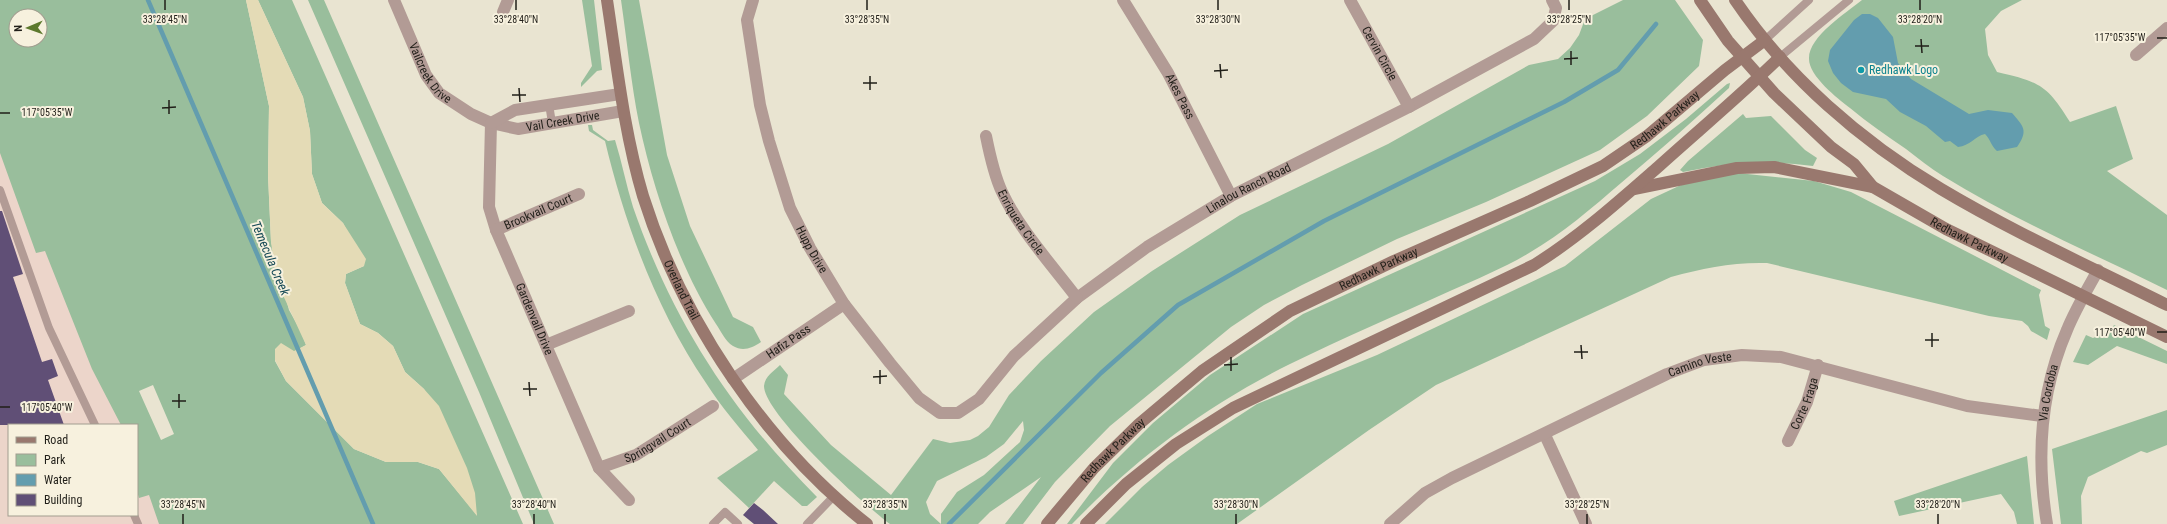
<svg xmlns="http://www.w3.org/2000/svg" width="2167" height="524" viewBox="0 0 2167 524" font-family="'Roboto Condensed',sans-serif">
<rect width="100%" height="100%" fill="#e9e4d1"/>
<!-- commercial -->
<path fill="#ecd5ca" d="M0,117L131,425H9V515H137V439L173,524H0Z"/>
<!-- green -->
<path fill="#99be9c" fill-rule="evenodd" d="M0,0H246L269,106L268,175L271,242L289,310L302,333L306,345L294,352L275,349V361L286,381L354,449L386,462H418L439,469L477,515L424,389L405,372L393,346L378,333L360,324L345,283L346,274L364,266L343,223L322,203L312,174L310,131L303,97L258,0H292L523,524H159L149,495L139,498L137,491V425H121L92,369L45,251L36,253L0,153ZM16,16H40V40H16ZM153,385L174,434L161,440L139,391Z
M308,0H324L554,524H534L479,392Z
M582,0H594L602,70L597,71L581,87V83L592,66Z
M621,0H639L667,155L690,226L733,317L753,327L761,342C752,348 743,352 733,346C725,341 721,331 716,324C679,267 653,189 639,123C631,83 627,41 621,0Z
M1623,0H1675L1703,40L1699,66L1647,116L1600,150L1486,202L1397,239L1302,285L1264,305L1231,327L1110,426L1055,482L1023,524H1005L1041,477L990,512L978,524H890C865,506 764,414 764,386C765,376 774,371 780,365L788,375L784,394L831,445L891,495L933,439L950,443L970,440L978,436L989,427L1009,395L1041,361L1094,312L1152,271L1240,215L1388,144L1529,65L1558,59L1570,48L1579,35L1585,19ZM1023,421L1024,430L1020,442L984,475L957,492L941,514V524L930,514L926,502L937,481L986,457L1004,444Z
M1862,0H2022L2001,11L1985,29L1988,55L1997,72C2040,82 2047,85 2070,122L2116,106L2133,159L2107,171L2167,215V290C2092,253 2014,220 1943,176C1930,168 1918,158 1906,149C1887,136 1868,123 1850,108C1837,98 1809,76 1809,59C1808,37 1846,13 1862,0Z
M1730,83L1729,88C1694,120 1658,152 1621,183C1592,208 1563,233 1529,253C1504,268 1477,279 1450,291C1397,315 1343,338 1290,364C1208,405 1136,458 1072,524H1067L1113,463L1153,423L1210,375L1303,314L1595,181L1640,154L1686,119L1727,84Z
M1743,114L1746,118L1771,116L1805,150L1817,158L1813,166C1766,160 1730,162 1683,172L1680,170L1688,161Z
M588,125H592L593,130L608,141L615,140C622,162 626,185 633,207C673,322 732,412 817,497L807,506H802L774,481L749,508L717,478L758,450C740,428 721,407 706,383C657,311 625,225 605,141L589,131Z
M1738,173L1814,181L1851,192L2041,290L2039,295L2045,326L2050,329L2047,340L2031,331L2028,326L2022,321L1989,316L1767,263C1733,262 1703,268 1671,277L1436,385L1369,430L1237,524H1105L1142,487L1168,465L1208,436L1257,404L1377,355L1565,266L1651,199L1681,185Z
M2114,325L2167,351V364L2117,346L2088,365L2073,362L2086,335L2093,338L2111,330Z
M2167,410V445L2147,453L2141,451L2088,477L2081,496L2082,524H2061L2052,449Z
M2027,456L2034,524H2017L2014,512L2001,494L1899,516L1894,501Z"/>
<!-- sand -->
<path fill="#e4dbb6" d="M246,0H258L303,97L310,131L312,174L322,203L343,223L366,259L364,266L346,274L345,283L360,324L378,333L393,346L405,372L424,389L439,406L467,468L475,493L477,516L439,469L418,462H386L354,449L286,381L275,360V349L281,343L294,351L306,345L276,280L271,242L268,175L269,106Z"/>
<!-- water -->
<path fill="#639dae" d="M1862,14H1870L1878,18L1893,37L1898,63L1911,79L1969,114L1988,110L2012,113C2023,126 2029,130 2017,147L1997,151C1991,146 1991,140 1985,134C1975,136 1970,146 1958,147L1950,141L1945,142L1926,126L1900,112L1886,99L1853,92L1841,83L1833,73L1828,61L1830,50L1854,20Z"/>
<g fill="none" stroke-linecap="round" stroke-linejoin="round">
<!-- stream -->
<path stroke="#639dae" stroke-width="4.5" d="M148,0L373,524
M949,524L1101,373L1178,305L1324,221L1564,102L1618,70L1656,24"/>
</g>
<!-- building -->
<path fill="#604f76" d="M0,211H2L23,274L13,277L42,362L52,359L58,376L48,380L64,425H0Z
M754,503L763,510L778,524H754L743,515Z"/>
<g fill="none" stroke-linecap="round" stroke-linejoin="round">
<!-- lane -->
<path stroke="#b29b95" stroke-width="8" d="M1765,40L1809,0
M1780,57L1849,0
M549,104L552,123
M0,190L49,328L95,425
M134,515L138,524
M713,524L725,512L738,524
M807,524L834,496"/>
<!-- street -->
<g stroke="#b29b95" stroke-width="12">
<path id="s1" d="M394,0L426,75L439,93L471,114L491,123L518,129L623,111"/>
<path id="s2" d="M753,0L747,20L760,105L769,141L790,208L810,248L844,304L890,363L919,398L940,413H958L979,399L1014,356L1077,298L1147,247L1231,196L1409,107L1534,39L1553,21L1556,8L1552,0"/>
<path id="s3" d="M1123,0L1168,73L1231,196"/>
<path id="s4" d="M1350,0L1409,107"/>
<path d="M503,12L508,0"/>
<path d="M2136,55L2167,28"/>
<path id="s5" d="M491,123L489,207L496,230L599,468L629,500"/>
<path d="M491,123L515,110L620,94"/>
<path id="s6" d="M986,136C990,156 994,175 1002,192C1019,229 1052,265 1077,298"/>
<path id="s7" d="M496,230L579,194"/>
<path d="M546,345L629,311"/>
<path id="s8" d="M733,379L844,304"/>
<path d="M1545,435L1586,524"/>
<path id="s9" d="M1788,441L1807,402L1818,365"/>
<path id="s10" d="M599,468L636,455L713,406"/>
<path id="s11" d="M1390,524L1425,493L1452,478L1667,374L1704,360L1742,355L1781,357L1967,406L2042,416"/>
<path id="s12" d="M2047,524C2036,457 2040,392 2067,330C2075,310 2087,290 2098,270"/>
</g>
<!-- secondary -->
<g stroke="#99786e" stroke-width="12">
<path id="s13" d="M607,0C617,66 624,132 643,196C682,320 765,444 867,524"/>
<path id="s14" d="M1700,0L1728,41L1774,93L1831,147L1854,164L1873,187L1946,229L2167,337"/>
<path d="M1735,0C1787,77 1861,141 1941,189C2013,232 2091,267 2167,305"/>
<path d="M1634,189L1737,168L1774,167L1873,187"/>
<path id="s15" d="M1047,524L1094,468L1139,424L1202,371L1290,311L1394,261L1530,201L1603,166L1647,136L1725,70L1765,40"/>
<path d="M1086,524L1126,484L1176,444L1233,408L1534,265C1579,237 1618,202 1658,167C1699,130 1741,95 1780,57"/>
</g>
</g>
<!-- ticks -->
<path fill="none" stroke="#211f19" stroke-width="1.5" d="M165,0V10M516,0V10M867,0V10M1218,0V10M1569,0V10M1920,0V10M2157,38H2167M1921,39L1922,53M1915,46H1929M1571,51V65M1564,59L1578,58M1220,64L1221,78M1214,71L1228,70M870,76V90M863,83H877M519,88L520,102M512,95H526M169,100V114M162,108L176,107M0,113H10M2157,332H2167M1932,333V347M1925,340H1939M1581,345L1582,359M1574,352H1588M1231,357V371M1224,365L1238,364M880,370V384M873,377L887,376M529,382L530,396M523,389H537M179,394V408M172,401H186M0,407H10M183,514V524M534,514V524M885,514V524M1236,514V524M1587,514V524M1938,514V524"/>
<!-- markers -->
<circle fill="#0f9aa8" stroke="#f7f1de" stroke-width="1.5" cx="1861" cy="70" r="4"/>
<g text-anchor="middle" stroke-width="4" stroke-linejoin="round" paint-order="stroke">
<!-- street labels -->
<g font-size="12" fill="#211f19" stroke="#f7f1de">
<text dy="4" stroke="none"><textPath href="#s4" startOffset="61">Cervin Circle</textPath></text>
<text dy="4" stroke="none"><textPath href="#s1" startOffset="82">Vailcreek Drive</textPath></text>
<text dy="4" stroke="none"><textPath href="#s3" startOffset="112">Akes Pass</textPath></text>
<text dy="4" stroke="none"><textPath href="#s15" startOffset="747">Redhawk Parkway</textPath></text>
<text dy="4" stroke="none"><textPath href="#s1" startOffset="237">Vail Creek Drive</textPath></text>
<text dy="4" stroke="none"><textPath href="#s2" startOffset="859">Linalou Ranch Road</textPath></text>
<text dy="4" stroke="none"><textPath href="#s7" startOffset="46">Brookvail Court</textPath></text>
<text dy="4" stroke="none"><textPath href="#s6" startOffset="94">Enriqueta Circle</textPath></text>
<text dy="4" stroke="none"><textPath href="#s14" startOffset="366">Redhawk Parkway</textPath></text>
<text dy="4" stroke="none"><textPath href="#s2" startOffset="261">Hupp Drive</textPath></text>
<text dy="4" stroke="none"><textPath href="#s15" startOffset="423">Redhawk Parkway</textPath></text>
<text dy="4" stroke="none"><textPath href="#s13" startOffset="301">Overland Trail</textPath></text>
<text dy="4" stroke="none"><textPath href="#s5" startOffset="205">Gardenvail Drive</textPath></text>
<text dy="4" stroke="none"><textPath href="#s8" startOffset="67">Hafiz Pass</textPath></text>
<text dy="4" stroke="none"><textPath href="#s11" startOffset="351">Camino Veste</textPath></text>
<text dy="4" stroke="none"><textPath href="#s12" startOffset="132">Via Cordoba</textPath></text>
<text dy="4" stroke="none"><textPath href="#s9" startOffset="41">Corte Fraga</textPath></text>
<text dy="4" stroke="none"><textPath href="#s10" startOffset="65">Springvail Court</textPath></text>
<text dy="4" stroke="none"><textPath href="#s15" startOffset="99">Redhawk Parkway</textPath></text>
</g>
<!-- culture labels -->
<g font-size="12" fill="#0d838f" stroke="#f7f1de" text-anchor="start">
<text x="1869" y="74">Redhawk Logo</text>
</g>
<!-- water labels -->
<g font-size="13" font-style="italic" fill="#164956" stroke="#f7f1de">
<text transform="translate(271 258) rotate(67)" y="5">Temecula Creek</text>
</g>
</g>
<g font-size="10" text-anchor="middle" fill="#211f19" stroke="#f7f1de" stroke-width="4" stroke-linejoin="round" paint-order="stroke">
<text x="165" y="23">33°28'45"N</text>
<text x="516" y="23">33°28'40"N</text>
<text x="867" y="23">33°28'35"N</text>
<text x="1218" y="23">33°28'30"N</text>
<text x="1569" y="23">33°28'25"N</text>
<text x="1920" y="23">33°28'20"N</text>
<text x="2120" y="41">117°05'35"W</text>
<text x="47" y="116">117°05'35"W</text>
<text x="2120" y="336">117°05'40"W</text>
<text x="47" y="411">117°05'40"W</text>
<text x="183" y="508">33°28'45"N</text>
<text x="534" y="508">33°28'40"N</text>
<text x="885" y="508">33°28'35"N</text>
<text x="1236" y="508">33°28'30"N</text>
<text x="1587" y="508">33°28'25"N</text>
<text x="1938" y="508">33°28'20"N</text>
</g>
<!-- legend -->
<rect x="8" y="424" width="130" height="92" fill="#f7f1de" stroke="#a19d8f"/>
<rect x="16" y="437" width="20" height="6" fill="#99786e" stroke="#a19d8f"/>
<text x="44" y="444" font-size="12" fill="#211f19">Road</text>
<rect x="16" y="454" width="20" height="12" fill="#99be9c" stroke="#a19d8f"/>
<text x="44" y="464" font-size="12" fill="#211f19">Park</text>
<rect x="16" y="474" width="20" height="12" fill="#639dae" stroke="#a19d8f"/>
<text x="44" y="484" font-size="12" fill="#211f19">Water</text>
<rect x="16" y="494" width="20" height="12" fill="#604f76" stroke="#a19d8f"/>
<text x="44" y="504" font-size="12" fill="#211f19">Building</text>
<!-- north arrow -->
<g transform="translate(28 28) rotate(268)"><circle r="19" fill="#f7f1de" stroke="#a19d8f"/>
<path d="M0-3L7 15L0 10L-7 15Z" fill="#5d792d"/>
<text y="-6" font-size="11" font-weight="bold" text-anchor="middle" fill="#211f19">N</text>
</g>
</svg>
